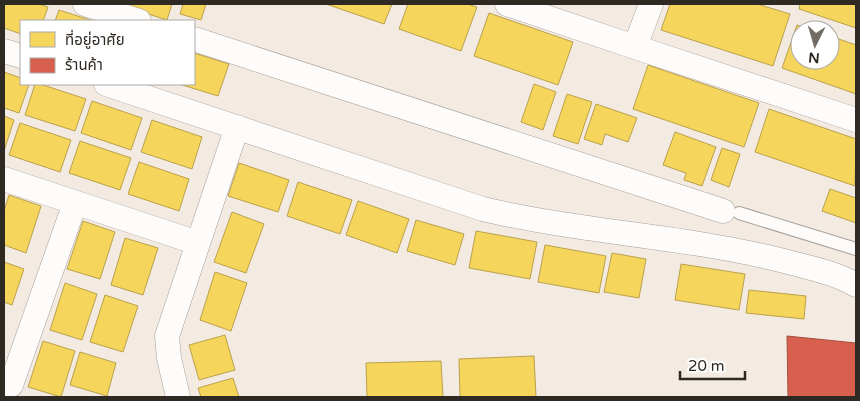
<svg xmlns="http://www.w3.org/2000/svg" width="860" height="401" viewBox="0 0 860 401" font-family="'Varela Round','Noto Sans Thai',sans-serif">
<rect width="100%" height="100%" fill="#f3eae2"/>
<!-- homes -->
<path fill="#f6d55c" stroke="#baa14b" d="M4,4H39L48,7L43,21H21V34L4,28Z
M117,4H172L167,20Z
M183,4H206L201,20L180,14Z
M326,4H392L384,24Z
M408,4H467L477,7L461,51L399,29Z
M670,4H757L790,14L773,66L661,30Z
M800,4H856V28L799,9Z
M59,10L93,21H55Z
M489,13L573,42L558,85L474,56Z
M797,25L811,30H800V60H830V36L856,45V94L782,68Z
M194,53L229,64L218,96L179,84H194Z
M648,65L759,103L744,147L633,109Z
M4,72L21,78V84H29L19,113L4,108Z
M35,84H40L86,99L75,131L25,115Z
M534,84L556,92L543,130L521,122Z
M567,94L592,102L578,144L553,136Z
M92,101L142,118L131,150L81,133Z
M596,104L637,118L628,142L605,134L602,145L584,139Z
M769,109L856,139L855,186L755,152Z
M4,116L14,120L4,151Z
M152,120L202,137L192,169L141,152Z
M20,123L71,140L60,172L9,155Z
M675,132L716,147L702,186L684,180L686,173L663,165Z
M80,141L131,158L120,190L69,173Z
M722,148L740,154L729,187L711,180Z
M139,162L189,179L179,211L128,194Z
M239,163L289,180L278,212L228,196Z
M298,182L352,200L340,234L287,216Z
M830,189L856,198V223L822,211Z
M9,195L41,206L26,253L4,245V211Z
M358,201L409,219L397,253L346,235Z
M232,212L264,224L246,273L214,262Z
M416,220L464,234L455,265L407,251Z
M83,221L115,232L100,279L67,269Z
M476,231L537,242L530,279L469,268Z
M125,238L158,248L143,295L111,285Z
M545,245L606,256L599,293L538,282Z
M612,253L646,259L639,298L604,292Z
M4,262L24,269L12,305L4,302Z
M681,264L745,274L739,310L675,300Z
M215,272L247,283L231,331L200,320Z
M65,283L97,294L82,340L50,330Z
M749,290L806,296L804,319L746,313Z
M105,295L138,306L123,352L90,342Z
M225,335L235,370L199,380L189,345Z
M43,341L75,351L61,397L28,387Z
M80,352L116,363L107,396L70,385Z
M534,356L536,397H460L459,359Z
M441,361L443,397H367L366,363Z
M233,378L239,397H201L198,388Z"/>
<!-- shops -->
<path fill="#d6604d" stroke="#a45040" d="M787,336L856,343V397H788Z"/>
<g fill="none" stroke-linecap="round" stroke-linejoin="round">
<!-- service casing -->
<g stroke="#a8a09a" stroke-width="14">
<path id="service" d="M739,213L856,249"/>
</g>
<!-- minor casing -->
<g stroke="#a8a09a" stroke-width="25">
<path id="minor" d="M85,4L139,21
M507,4L635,47
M651,4L635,47L856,120
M194,39L723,211
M4,51L21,56
M106,84L483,209C584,233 688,236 788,262C810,268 836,273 856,285
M4,179L198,243
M11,385L75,203
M178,397L169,358L167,336L237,127"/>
</g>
<!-- service -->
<use href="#service" stroke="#fdfcfb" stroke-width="12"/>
<!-- minor -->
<use href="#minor" stroke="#fdfcfb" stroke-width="24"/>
</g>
<!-- border -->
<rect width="860" height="401" fill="none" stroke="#2f2923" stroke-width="10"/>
<!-- legend -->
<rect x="20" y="20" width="175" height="65" fill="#ffffff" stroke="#aca9a7"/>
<rect x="30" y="32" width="25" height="15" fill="#f6d55c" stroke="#aca9a7"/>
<text x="65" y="45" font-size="15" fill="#2f2923">ที่อยู่อาศัย</text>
<rect x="30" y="58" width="25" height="15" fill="#d6604d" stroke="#aca9a7"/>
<text x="65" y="70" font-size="15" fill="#2f2923">ร้านค้า</text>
<!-- north arrow -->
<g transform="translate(815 45) rotate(185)"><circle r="24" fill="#ffffff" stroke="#aca9a7"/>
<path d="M0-4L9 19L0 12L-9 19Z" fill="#746d66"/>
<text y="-8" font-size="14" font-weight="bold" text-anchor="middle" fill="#2f2923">N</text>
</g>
<!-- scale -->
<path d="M680 371v8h65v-8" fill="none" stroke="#2f2923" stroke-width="2.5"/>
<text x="688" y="371" font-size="15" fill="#2f2923" stroke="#ffffff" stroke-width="4" paint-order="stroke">20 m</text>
</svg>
